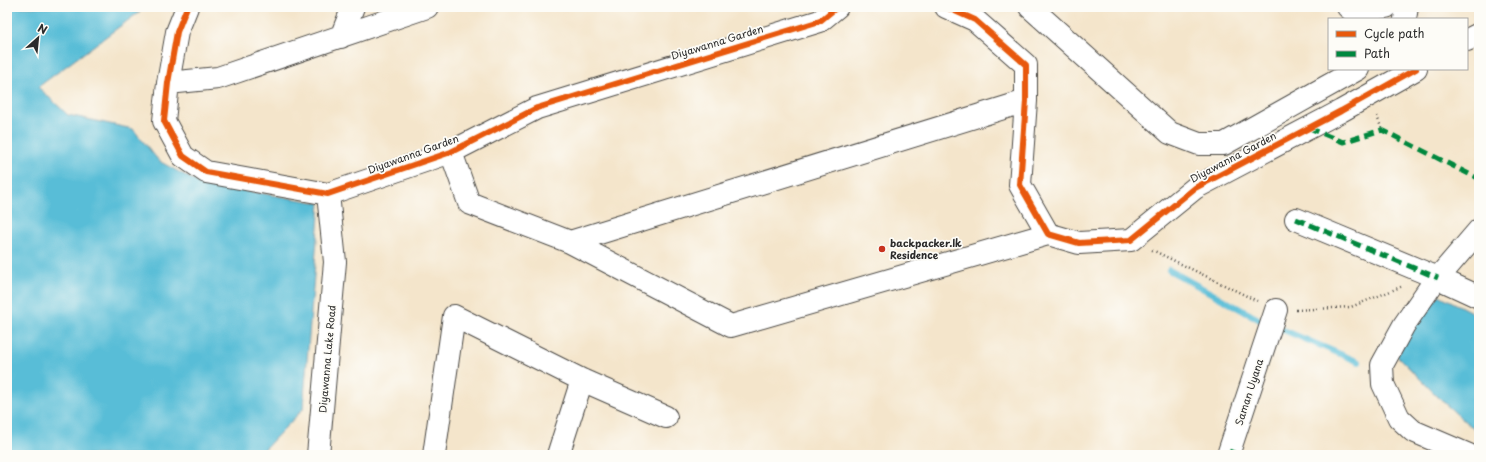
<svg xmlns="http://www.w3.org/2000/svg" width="1486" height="462" viewBox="0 0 1486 462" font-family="'Playpen Sans',sans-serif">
<rect width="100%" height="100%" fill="#fdfcf7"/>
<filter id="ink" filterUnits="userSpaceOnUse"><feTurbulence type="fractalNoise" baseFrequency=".025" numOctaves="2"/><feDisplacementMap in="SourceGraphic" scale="8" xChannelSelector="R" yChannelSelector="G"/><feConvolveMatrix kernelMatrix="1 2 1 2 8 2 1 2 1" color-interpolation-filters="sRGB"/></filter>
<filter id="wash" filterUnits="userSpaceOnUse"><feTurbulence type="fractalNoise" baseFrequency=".012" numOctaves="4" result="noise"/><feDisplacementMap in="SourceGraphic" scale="16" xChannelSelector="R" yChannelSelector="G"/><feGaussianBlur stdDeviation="0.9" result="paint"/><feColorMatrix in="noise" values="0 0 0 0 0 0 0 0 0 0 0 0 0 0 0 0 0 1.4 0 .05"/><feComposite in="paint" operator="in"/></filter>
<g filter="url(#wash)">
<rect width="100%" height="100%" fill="#f4e5cb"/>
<!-- water -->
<path fill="#59bdd7" stroke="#427481" d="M7,7H144L142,10L38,87L68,115L133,129L159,161L199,183L320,203L303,409L259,455H7Z
M1439,295L1479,316V434L1441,400L1397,356L1414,323Z"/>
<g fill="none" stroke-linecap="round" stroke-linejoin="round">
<!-- stream -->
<path stroke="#59bdd7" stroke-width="6" d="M1169,270L1262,321L1359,362"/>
</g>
</g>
<g filter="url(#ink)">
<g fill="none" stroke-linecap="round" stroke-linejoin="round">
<!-- minor casing -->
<g stroke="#494743" stroke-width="24">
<path id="minor" d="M187,7L177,32L168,83L164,121L183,156L206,172L328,194L451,152L537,108L820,21L837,7
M946,7L975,20L1026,65V101L1020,185L1048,234L1079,243L1131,240L1195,188L1341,111L1416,69
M1030,7L1170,133L1199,144H1224L1358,69
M1348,7L1354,12L1386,7
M1405,19L1407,7
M341,37L353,7
M1467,40L1479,34
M168,83L218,78L427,7
M451,152L469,203L570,242L731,326L1048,234
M1296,219L1438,278L1479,297
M570,242L1026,101
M318,455L335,262L328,194
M434,455L454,316L582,380L666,417
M558,455L582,380
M1228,455L1276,310
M1469,455L1413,431L1399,418L1383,384L1382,365L1404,325L1431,286L1479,230"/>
</g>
<!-- path -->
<path stroke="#494743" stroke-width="2.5" stroke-dasharray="1 3" stroke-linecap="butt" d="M1377,116L1382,130
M1152,250L1257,301
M1296,310L1351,307L1403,286"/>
<!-- minor -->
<use href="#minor" stroke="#fff" stroke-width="22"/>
<!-- quiet -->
<path stroke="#00873e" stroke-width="5" stroke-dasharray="10 5" stroke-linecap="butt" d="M1309,128L1343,142L1382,130L1479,179
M1296,219L1438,278
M1229,451L1239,455"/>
<!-- cycleway casing -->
<g stroke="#fdfcf7" stroke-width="8">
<path id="cycleway" d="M187,7L177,32L168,83L164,121L183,156L206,172L328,194L451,152L537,108L820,21L837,7
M946,7L975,20L1026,65V101L1020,185L1048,234L1079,243L1131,240L1195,188L1341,111L1416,69"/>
</g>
<!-- cycleway -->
<use href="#cycleway" stroke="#e8590c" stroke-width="6"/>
</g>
</g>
<!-- markers -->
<circle fill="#c8321e" stroke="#fdfcf7" stroke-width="1.5" cx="882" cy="249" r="4"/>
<g text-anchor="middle" stroke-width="3.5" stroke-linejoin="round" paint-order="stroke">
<!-- street labels -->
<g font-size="10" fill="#2b2b2b" stroke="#fdfcf7">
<text transform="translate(717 42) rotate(-17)" y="4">Diyawanna Garden</text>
<text transform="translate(413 154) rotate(-20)" y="4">Diyawanna Garden</text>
<text transform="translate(1233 157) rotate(-28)" y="4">Diyawanna Garden</text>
<text transform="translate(327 359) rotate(-85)" y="4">Diyawanna Lake Road</text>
<text transform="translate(1249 392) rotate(-72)" y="4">Saman Uyana</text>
</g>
<!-- poi labels -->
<g font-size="10" font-weight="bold" fill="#2b2b2b" stroke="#fdfcf7" text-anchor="start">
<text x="890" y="247">backpacker.lk<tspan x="890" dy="12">Residence</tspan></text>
</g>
</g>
<!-- margin -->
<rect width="1486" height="462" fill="none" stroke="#fdfcf7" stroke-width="24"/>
<!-- legend -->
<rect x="1328" y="18" width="140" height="52" fill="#fdfcf7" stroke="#a9a8a5"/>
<rect x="1336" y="31" width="20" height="6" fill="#e8590c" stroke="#a9a8a5"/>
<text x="1364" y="38" font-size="12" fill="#2b2b2b">Cycle path</text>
<rect x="1336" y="51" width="20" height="6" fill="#00873e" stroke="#a9a8a5"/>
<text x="1364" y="58" font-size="12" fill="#2b2b2b">Path</text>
<!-- north arrow -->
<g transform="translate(38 38) rotate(27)" stroke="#fdfcf7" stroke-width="3" paint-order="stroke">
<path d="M0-3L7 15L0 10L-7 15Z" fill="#2b2b2b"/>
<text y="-6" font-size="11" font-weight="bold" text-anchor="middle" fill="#2b2b2b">N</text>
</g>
</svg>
